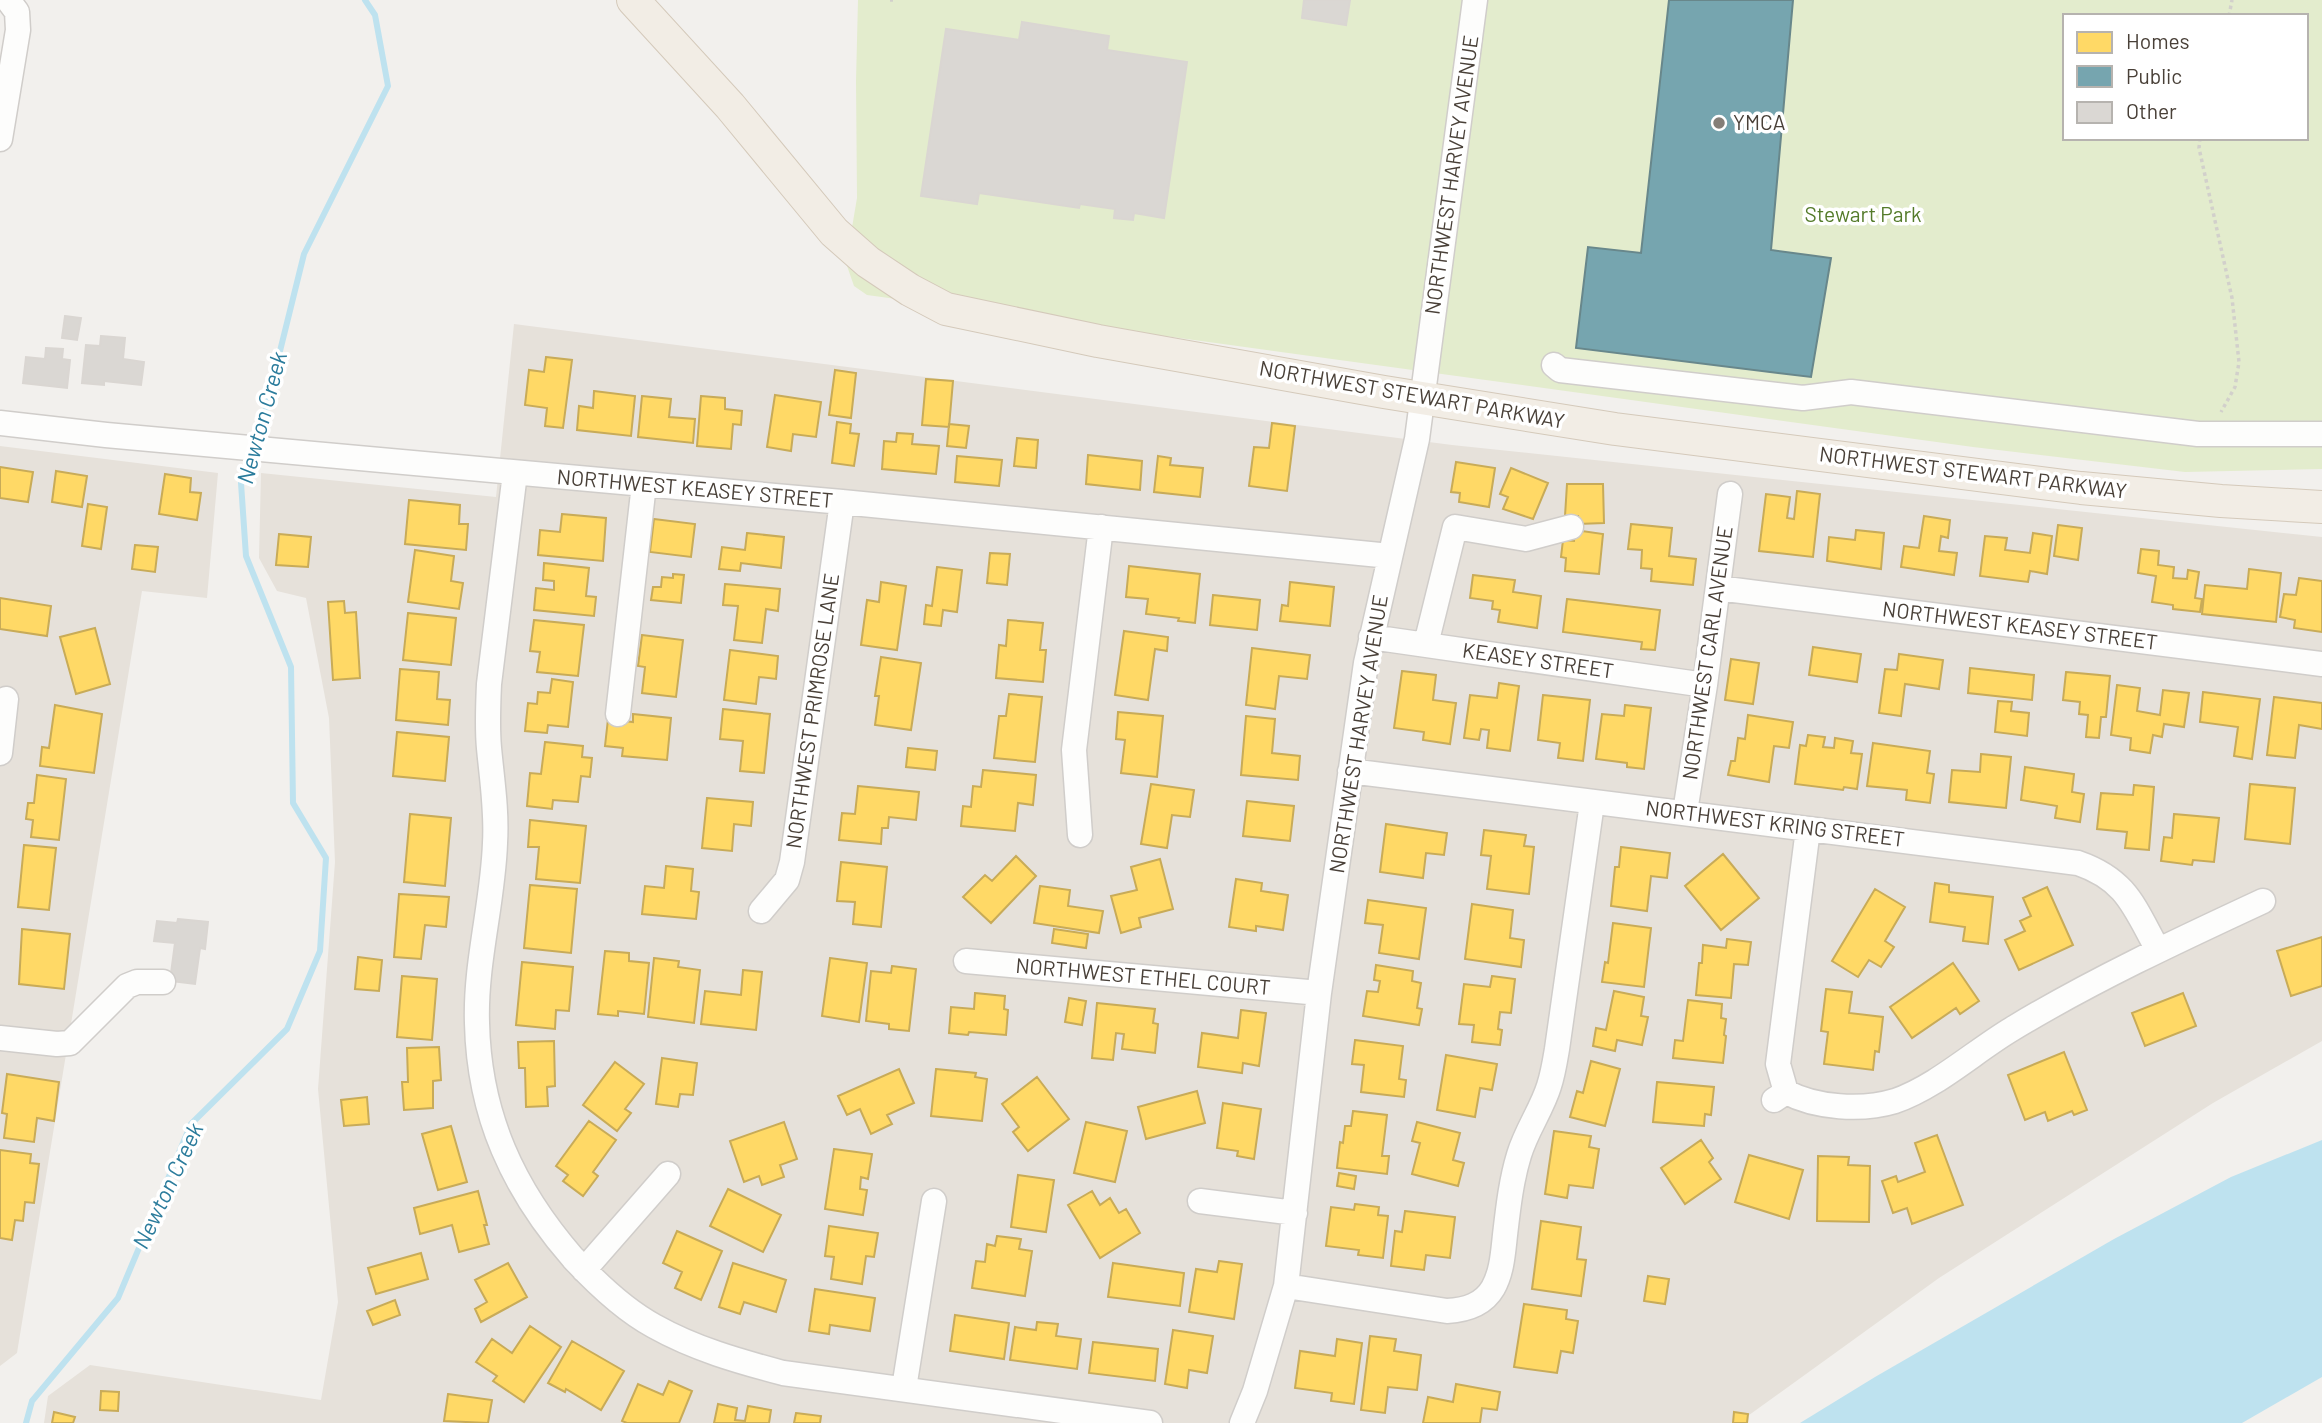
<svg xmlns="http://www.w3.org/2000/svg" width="2322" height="1423" viewBox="0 0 2322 1423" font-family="Barlow,sans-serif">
<rect width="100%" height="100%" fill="#f2f0ed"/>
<!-- residential -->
<path fill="#e6e1da" d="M514,324L1452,445L2322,537V1041L2213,1103L1939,1278L1738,1423H44L48,1396L90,1365L321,1400L338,1302L318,1089L335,862L329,718L306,598L277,591L259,558L261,473L496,497Z
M0,446L218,473L207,598L142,591L17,1353L0,1366Z"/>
<!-- green -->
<path fill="#e3eccd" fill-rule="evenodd" d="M858,0H2322V469L2185,472L1973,447L867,295L854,286L846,263L857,198L856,81ZM2065,16H2306V138H2065Z"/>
<!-- water -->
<path fill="#bee2ef" d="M2322,1140V1377L2242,1423H1800L1875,1377L2114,1239L2231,1177Z"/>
<!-- homes -->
<path fill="#ffd966" stroke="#c8ab58" stroke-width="2" d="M546,357L572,360L563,428L545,426L547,408L525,405L529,370L544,372Z
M835,370L856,373L851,418L829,415Z
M926,379L953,381L949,427L922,425Z
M594,391L635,396L631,436L577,430L579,406L593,408Z
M775,395L821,402L816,437L793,434L791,451L767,447Z
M642,396L671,399L669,417L695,419L693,443L638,437Z
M701,396L725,398V409L742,411L741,425L733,424L731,449L697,446Z
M837,422L851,424L850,433L859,434L854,466L832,463Z
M1272,423L1295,426L1287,491L1249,486L1254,447L1269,448Z
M949,424L969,426L966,448L947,446Z
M897,433L913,434L912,444L939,446L936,474L882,469L884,441L896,442Z
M1017,438L1038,440L1036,468L1014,466Z
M1088,455L1142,461L1140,490L1086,484Z
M957,456L1002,460L999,486L955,482Z
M1158,456L1171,458L1170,465L1203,468L1200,497L1154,492Z
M1456,462L1495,468L1489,507L1459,502L1460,493L1451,492Z
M0,467L33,472L28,502L0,498Z
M1511,468L1548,483L1533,519L1503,509L1508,497L1500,494Z
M56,471L87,476L82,507L52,502Z
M165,474L191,478L190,492L201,493L197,520L159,514Z
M1567,484H1603L1604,523L1578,524V516H1565Z
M1797,491L1820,494L1813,557L1759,551L1766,494L1790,497L1787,518L1794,519Z
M409,500L460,505L459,524H468L466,550L405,544Z
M88,504L107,507L101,549L82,546Z
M562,514L606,518L603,561L538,555L540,530L560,532Z
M1924,516L1950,520L1948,538L1941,536L1939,551L1957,553L1954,575L1901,567L1904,546L1919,548Z
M654,519L695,524L691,557L650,552Z
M1631,524L1672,528L1669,556L1696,559L1693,585L1651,581L1652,569L1641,568L1642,550L1628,549Z
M2058,525L2082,528L2078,560L2054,556Z
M1575,530L1603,534L1599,574L1565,571L1566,558L1561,557L1563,540L1574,541Z
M1856,530L1884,533L1881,569L1827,561L1829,537L1855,540Z
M747,533L784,537L781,568L741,563L740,571L719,569L722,547L745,550Z
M2033,533L2052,536L2047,574L2030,571L2028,582L1980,576L1985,536L2007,538L2005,550L2030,553Z
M279,534L311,537L308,567L276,565Z
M135,545L158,547L155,572L132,569Z
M2141,549L2159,551L2158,565L2174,567L2173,578L2187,579L2188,570L2199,572L2195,598L2202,599L2200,612L2173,609V605L2152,602L2156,576L2138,573Z
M415,550L454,556L451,581L463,583L459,609L408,602Z
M990,553L1010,554L1007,585L987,583Z
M544,563L589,568L586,596L596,597L594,616L534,610L536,588L554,590V581L543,580Z
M1129,566L1200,574L1195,623L1178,621L1179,618L1146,614L1148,599L1126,597Z
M937,567L962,570L957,612L943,610L941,626L924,624L926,605L932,606Z
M2249,569L2281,573L2276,622L2202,614L2205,585L2247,589Z
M673,574L684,575L681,603L651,600L653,587H661L662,577L673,578Z
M1473,575L1515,580L1513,592L1541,596L1537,628L1498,622L1500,610L1492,609L1493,601L1470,598Z
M2299,578L2322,581V632L2294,628L2295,620L2280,617L2284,594L2296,595Z
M881,582L906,586L897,650L861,645L867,600L879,602Z
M1290,582L1334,587L1330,626L1280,621L1282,605L1288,606Z
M725,584L780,589L778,611L766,609L762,643L734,640L738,606L723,605Z
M1213,595L1260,600L1257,630L1210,625Z
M0,598L51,606L47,636L0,629Z
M1567,599L1660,610L1655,650L1641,649L1642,642L1563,632Z
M344,601L345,613L356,612L360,678L333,680L328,602Z
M408,613L456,618L451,665L403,660Z
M534,620L584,625L578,676L537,672L540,652L530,651Z
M1008,620L1043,623L1040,650H1046L1043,682L996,678L999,645L1006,646Z
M95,628L110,684L76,694L60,637Z
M1124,631L1168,637L1167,651L1155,649L1148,700L1115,695Z
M642,635L683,640L676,697L642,693L645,667L638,666Z
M1813,647L1861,654L1857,682L1809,675Z
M1252,648L1310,655L1307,679L1279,676L1275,709L1246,705Z
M730,650L778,656L776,679L759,677L756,704L724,700Z
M1899,654L1943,660L1939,689L1905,684L1901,716L1879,713L1885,669L1897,670Z
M881,657L921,663L911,730L875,725L879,696H875Z
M1731,659L1759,663L1753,704L1725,700Z
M1970,668L2034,675L2032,700L1968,693Z
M400,669L439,672L437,699L450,700L448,725L396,720Z
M1402,671L1436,675L1433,700L1456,703L1450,744L1423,740L1424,732L1394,728Z
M2066,672L2110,676L2106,717H2101L2099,738L2086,737L2088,715L2079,714L2080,702L2063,700Z
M552,679L573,682L568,727L548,725L547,733L525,731L528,703L537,704L538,692L550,693Z
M1499,683L1519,686L1510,751L1487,748L1489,730L1481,729L1479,740L1464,738L1470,695L1497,698Z
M2117,685L2140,688L2137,711L2160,715L2163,690L2189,693L2184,727L2164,724L2162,737L2153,735L2150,753L2130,750L2131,738L2111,735Z
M2203,692L2260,699L2252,759L2234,756L2238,727L2200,722Z
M1009,694L1042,697L1035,762L994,758L999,716H1006Z
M1543,695L1590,700L1583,761L1558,758L1560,743L1538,740Z
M2274,697L2322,703V729L2299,725L2295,758L2267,755Z
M1998,701L2012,702L2011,711L2029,713L2027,736L1995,732Z
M55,705L102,714L94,773L40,766L42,747L49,748Z
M1625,705L1651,708L1644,769L1627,767V763L1596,759L1602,714L1624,716Z
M723,709L770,714L764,773L740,771L743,741L720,739Z
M1118,712L1163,716L1157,777L1121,773L1125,740L1116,739Z
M633,714L671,718L667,760L622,756L623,748L605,746L608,719L633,722Z
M1748,715L1793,722L1789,748L1774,746L1769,782L1728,775L1731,761H1735L1738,738L1745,739Z
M1246,716L1275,719L1272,753L1300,756L1298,780L1241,775Z
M397,732L449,737L445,781L393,776Z
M1808,735L1825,737L1823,747L1834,748L1835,738L1853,741L1851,753L1862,754L1857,789L1844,787L1843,790L1795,784L1800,745L1806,746Z
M545,742L583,746L582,757L592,758L590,777L581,776L578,802L553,800L552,809L527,806L530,773L541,774Z
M1873,743L1930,751L1927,773L1934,774L1930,803L1906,800L1907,790L1867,786Z
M908,748L937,751L935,770L906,767Z
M1981,754L2011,757L2006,808L1949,802L1952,770L1980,772Z
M2025,767L2074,774L2072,792L2084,794L2080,822L2055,818L2057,806L2021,800Z
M983,770L1036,775L1033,805L1018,803L1015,831L961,826L963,806L971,807L973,786L981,787Z
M37,775L66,779L59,840L31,837L33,820L26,819L28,803H34Z
M1151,784L1194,790L1190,817L1172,815L1167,848L1141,844Z
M2250,784L2295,788L2290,844L2245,839Z
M2134,785L2154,787L2149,850L2125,848L2127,832L2097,829L2101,793L2133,795Z
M858,786L919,792L916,820L889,817L888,828H882L881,844L839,840L842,813L855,814Z
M707,798L753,802L751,826L734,824L732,851L702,848Z
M1247,801L1294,806L1290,841L1243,836Z
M410,814L451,818L445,886L404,882Z
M2174,814L2219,818L2214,862L2193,860L2192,865L2161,861L2164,837L2172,838Z
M530,820L586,826L580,883L536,879L539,847H528Z
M1386,824L1447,833L1444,855L1426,853L1423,878L1380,872Z
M1484,830L1526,835L1524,846L1534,847L1529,894L1487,889L1491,856L1481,855Z
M24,845L56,848L49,910L18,907Z
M1621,847L1670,853L1667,878L1651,876L1647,911L1611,906L1615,867H1619Z
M1723,854L1759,898L1721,930L1685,886Z
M1016,856L1036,876L991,923L963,897L985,875L992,881Z
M1160,859L1173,909L1139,918L1141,927L1121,933L1111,896L1137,890L1131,867Z
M841,862L887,867L881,927L853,924L855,902L837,901Z
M666,866L693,869L691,891L699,892L696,919L642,914L645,886L664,888Z
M1236,879L1262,883L1261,891L1288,895L1283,930L1256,926V931L1229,927Z
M1935,883L1949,885V892L1993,897L1988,944L1963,941L1965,927L1930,922Z
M530,885L577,889L571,953L524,948Z
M1040,886L1070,890L1068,906L1103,911L1099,933L1034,923Z
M2047,887L2073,945L2019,970L2005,940L2025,931L2020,921L2031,916L2023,898Z
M1875,889L1905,907L1885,941L1894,947L1881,967L1869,960L1858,977L1832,961Z
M399,894L449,897L446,927L425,925L421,959L394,957Z
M1368,900L1426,908L1419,959L1379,953L1383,925L1365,923Z
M1472,904L1513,910L1510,938L1524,940L1521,967L1465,959Z
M1613,923L1651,928L1644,987L1602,982L1605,962L1608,963Z
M22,929L70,934L64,989L19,984Z
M1054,929L1088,934L1086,948L1052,943Z
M2322,937V986L2291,996L2277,951Z
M1727,939L1751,942L1748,965L1734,964L1731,998L1696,995L1699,963H1702L1703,945L1726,948Z
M605,951L629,953V961L649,963L644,1014L618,1011V1016L598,1014Z
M358,957L382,960L379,991L355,989Z
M654,958L679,961L678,967L700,970L694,1023L648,1017Z
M830,958L867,963L859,1022L822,1016Z
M522,962L573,967L569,1011L556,1010L555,1029L516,1025Z
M1953,963L1979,1001L1960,1014L1956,1008L1912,1038L1890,1007Z
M1376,965L1413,971L1412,981L1421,983L1417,1008L1422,1009L1419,1025L1363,1016L1367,991L1378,992L1380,981L1374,980Z
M892,966L916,969L909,1031L889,1029V1024L866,1021L871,971L891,973Z
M743,970L762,972L756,1030L701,1024L705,991L741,995Z
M402,976L437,979L432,1040L397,1037Z
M1492,976L1515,979L1511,1013L1500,1012L1498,1029L1502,1030L1500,1045L1472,1042L1474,1025L1459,1024L1464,984L1490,987Z
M1826,989L1852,992L1849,1013L1883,1017L1879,1052L1875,1051L1873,1070L1824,1064L1828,1032L1821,1031Z
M1614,991L1644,997L1641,1016L1648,1017L1642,1045L1617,1040L1615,1051L1593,1046L1596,1028L1606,1030Z
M975,993L1005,996L1004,1009L1008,1010L1006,1035L969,1032L968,1035L949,1033L951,1007L974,1009Z
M2183,993L2196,1026L2145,1046L2132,1013Z
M1069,998L1086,1001L1082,1025L1065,1022Z
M1688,1000L1722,1004L1721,1018L1726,1019L1724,1035L1726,1036L1723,1063L1673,1058L1675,1040L1683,1041Z
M1097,1003L1155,1009L1153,1023L1158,1024L1155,1053L1122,1049L1124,1034L1116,1033L1113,1060L1092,1058Z
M1241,1010L1266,1013L1259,1066L1243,1063L1242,1073L1198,1067L1202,1033L1238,1038Z
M1355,1040L1403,1046L1399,1079L1406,1080L1404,1097L1361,1092L1364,1065L1352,1064Z
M554,1041L555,1086L547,1087L548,1106L526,1107L525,1068H519L518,1042Z
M439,1047L441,1080L433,1081V1108L404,1110L402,1082H408L407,1048Z
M2064,1052L2087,1110L2074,1115L2072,1111L2048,1121L2045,1112L2025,1120L2008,1075Z
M1446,1055L1497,1064L1492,1090L1480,1088L1475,1117L1437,1110Z
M662,1058L697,1063L693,1095L680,1094L678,1107L656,1104Z
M1591,1061L1620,1069L1605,1126L1570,1117L1577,1091L1583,1093Z
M615,1062L644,1084L625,1109L631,1113L617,1131L583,1105Z
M899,1069L914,1103L887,1115L892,1124L871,1134L860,1109L847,1115L838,1096Z
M936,1069L976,1073L975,1077L987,1079L982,1121L931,1116Z
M7,1074L59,1082L54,1121L37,1118L34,1142L4,1138L7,1114L2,1113Z
M1037,1077L1069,1119L1028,1151L1013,1132L1019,1127L1002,1104Z
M1657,1082L1714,1087L1711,1115L1705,1114L1704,1126L1653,1122Z
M1197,1091L1205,1123L1146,1139L1138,1107Z
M367,1097L369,1124L344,1126L341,1100Z
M1223,1103L1261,1109L1254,1159L1237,1156L1238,1151L1217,1148Z
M1353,1111L1387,1115L1382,1156H1389L1387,1174L1337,1168L1340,1142L1343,1143L1345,1126H1351Z
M589,1121L616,1140L593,1172L598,1176L583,1196L563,1181L568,1175L556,1166Z
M784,1122L797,1159L780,1165L784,1177L762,1185L759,1176L744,1182L730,1141Z
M1086,1122L1127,1131L1115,1182L1074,1173Z
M1417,1122L1460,1133L1453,1160L1464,1163L1458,1186L1412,1174L1420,1143L1412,1141Z
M451,1126L467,1182L438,1190L422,1134Z
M1554,1131L1591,1136L1589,1147L1599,1149L1593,1188L1569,1185L1567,1198L1545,1194Z
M1937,1135L1963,1205L1912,1224L1907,1208L1893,1213L1882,1181L1896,1176L1898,1182L1925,1172L1915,1143Z
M1701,1140L1713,1158L1709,1162L1721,1179L1685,1204L1661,1168Z
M834,1149L872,1154L868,1179L861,1177L860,1189L867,1190L863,1215L825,1209Z
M0,1150L31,1154L30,1163L39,1164L34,1203L25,1202L23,1221L15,1220L12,1240L0,1238Z
M1749,1155L1803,1170L1789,1219L1735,1202Z
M1818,1156L1849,1157L1848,1165L1870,1166L1869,1222L1817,1221Z
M1339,1173L1356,1176L1354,1189L1337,1186Z
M1018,1175L1054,1180L1046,1232L1011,1227Z
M728,1189L781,1215L763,1252L710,1226Z
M478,1191L487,1225H484L489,1244L459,1252L452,1225L420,1234L414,1208Z
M1092,1191L1100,1205L1110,1198L1119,1213L1126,1209L1140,1233L1100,1258L1068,1205Z
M1355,1204L1379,1207L1378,1215L1388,1216L1383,1258L1358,1255L1359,1250L1326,1246L1331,1207L1354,1210Z
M1405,1211L1455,1217L1450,1258L1426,1255L1424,1270L1391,1266L1395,1231L1402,1232Z
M1541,1221L1581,1227L1577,1259L1586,1260L1581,1296L1532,1289Z
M829,1226L878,1233L874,1257L866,1256L862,1284L831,1279L834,1257L825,1256Z
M677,1231L722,1251L701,1300L675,1288L682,1272L663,1263Z
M997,1236L1021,1239L1019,1249L1032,1251L1025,1296L972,1288L976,1261L985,1262L987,1244L995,1246Z
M421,1253L428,1279L376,1294L368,1268Z
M1219,1261L1242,1264L1234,1319L1189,1312L1196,1269L1217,1272Z
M508,1263L527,1297L481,1322L475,1309L487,1302L475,1280Z
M733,1263L786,1280L776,1312L744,1302L740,1314L719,1307Z
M1113,1263L1184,1273L1180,1306L1108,1297Z
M1648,1276L1669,1279L1665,1304L1644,1301Z
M815,1289L875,1298L870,1331L830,1325L829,1334L809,1331Z
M395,1300L400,1315L373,1325L367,1311Z
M1524,1304L1567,1310L1566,1319L1578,1321L1573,1353L1561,1351L1557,1373L1514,1367Z
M955,1315L1009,1323L1004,1359L950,1351Z
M1037,1322L1058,1324L1056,1336L1081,1339L1077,1369L1010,1360L1015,1327L1036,1330Z
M530,1326L561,1347L524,1402L493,1381L497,1376L476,1362L492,1339L512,1353Z
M1173,1330L1213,1336L1207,1373L1189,1370L1187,1388L1165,1384Z
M1370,1336L1396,1339L1394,1351L1421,1355L1417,1390L1388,1387L1385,1413L1361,1410Z
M1337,1339L1362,1343L1354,1404L1331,1401L1332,1393L1295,1388L1300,1351L1335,1356Z
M572,1341L624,1371L601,1410L566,1389L565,1392L548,1383Z
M1093,1342L1158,1349L1155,1381L1089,1373Z
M669,1381L692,1391L679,1423H627L622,1421L638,1384L663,1395Z
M1456,1384L1500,1392L1497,1410L1482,1408L1480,1423H1423L1428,1397L1453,1402Z
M101,1391L119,1392L118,1411L100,1410Z
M448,1394L492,1400L488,1423L444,1421Z
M718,1404L737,1408L735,1420L745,1421L748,1406L771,1410L769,1423H714Z
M54,1412L75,1417L73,1423H52Z
M1734,1412L1748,1414L1747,1423H1733Z
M796,1413L821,1416L820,1423H794Z"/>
<!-- public -->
<path fill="#76a5af" stroke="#68878b" stroke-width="2" d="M1669,0H1793L1771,250L1831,258L1811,377L1576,348L1588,247L1641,253Z"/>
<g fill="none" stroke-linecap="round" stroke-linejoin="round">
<!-- stream -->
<path stroke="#bee2ef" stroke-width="6" d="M257,444L304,254L388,86L375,15L365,0
M26,1423L32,1401L118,1298L191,1124L287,1029L320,951L326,858L293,803L291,667L246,556L241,483L253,454"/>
</g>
<!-- building -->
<path fill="#dad7d3" stroke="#dad6d2" stroke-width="2" d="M1304,0H1350L1346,25L1302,18Z
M1022,22L1109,36L1107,50L1187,62L1164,218L1134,213L1133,220L1114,218L1115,209L1080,204L1079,208L979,193L977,204L921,196L946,29L1019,40Z
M65,316L81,318L77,340L62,338Z
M101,336L125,338L123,359L144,362L141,385L104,381V385L82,383L86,345L100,346Z
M46,348L63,349L62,359L70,360L67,388L23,383L26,357L45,359Z
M178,919L208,922L205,949L200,948L195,984L170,981L175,943L154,941L157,921L177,923Z"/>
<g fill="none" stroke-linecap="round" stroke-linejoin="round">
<!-- minor casing -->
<g stroke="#d0cdca" stroke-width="27">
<path id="minor" d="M0,139L18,30L17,12L8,0
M1554,365L1560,370L1803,398L1851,392L2198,434H2322
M0,423L106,435L842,502L1390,556
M515,473L489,684C488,706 487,727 489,748C492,780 497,811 495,843C493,903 475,963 477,1023C479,1115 513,1189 573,1258C597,1284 623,1309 654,1326C695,1349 738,1361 783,1373L1150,1423
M1718,588L2322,664
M1371,637L1705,685
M1426,644L1455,527L1526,539L1571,527
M618,714L644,484
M0,753L6,699
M1350,771L2078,863C2127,880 2134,907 2158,950
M1685,812L1705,685L1730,494
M1080,835L1074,750L1101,527
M761,911L787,880L792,862L842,502
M966,961L1319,993
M0,1038L57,1044L70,1043L127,986L137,982H163
M1786,1092C1816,1108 1862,1111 1895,1101C1936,1087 1975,1051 2012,1029C2091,981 2179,940 2263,901
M1774,1100L1786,1092L1778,1064L1808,829
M1200,1201L1295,1213
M584,1270L668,1174
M1286,1286L1447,1311C1466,1310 1483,1305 1493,1288C1502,1272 1503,1253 1505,1235C1508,1209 1511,1181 1519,1155C1526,1131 1542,1109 1549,1086C1553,1074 1555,1061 1557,1049L1592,803
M904,1388L934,1201
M1242,1423L1255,1391L1286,1286L1319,993L1366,663L1417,439L1475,0"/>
</g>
<!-- major casing -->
<g stroke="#d4c9ba" stroke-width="34">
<path id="major" d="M633,0L730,106L834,232L868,262L910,290L946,309L1098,341L1384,392L1615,429L2081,488L2221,501L2322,507"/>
</g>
<!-- path -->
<path stroke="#d2d0cb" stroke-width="3.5" stroke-dasharray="3.5 3.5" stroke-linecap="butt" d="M890,0H893
M2229,16L2232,0
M2200,138L2199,148L2232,298L2239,362L2235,387L2221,412"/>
<!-- minor -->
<use href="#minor" stroke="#fdfdfc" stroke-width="24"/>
<!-- major -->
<use href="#major" stroke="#f2ede5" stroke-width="32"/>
</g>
<!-- markers -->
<circle fill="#847e77" stroke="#fff" stroke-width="2.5" cx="1719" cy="123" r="7"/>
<g text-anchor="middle" stroke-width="7" stroke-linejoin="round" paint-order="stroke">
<!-- poi labels -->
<g font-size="21" fill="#494038" stroke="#fff" text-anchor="start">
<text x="1733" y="130">YMCA</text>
</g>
<!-- street labels -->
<g font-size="21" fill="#494038" stroke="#fff">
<text transform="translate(1452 175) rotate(-82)" y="7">NORTHWEST HARVEY AVENUE</text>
<text transform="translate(1412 395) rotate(10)" y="7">NORTHWEST STEWART PARKWAY</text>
<text transform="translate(1973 473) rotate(7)" y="7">NORTHWEST STEWART PARKWAY</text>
<text transform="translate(695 489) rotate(5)" y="7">NORTHWEST KEASEY STREET</text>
<text transform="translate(2020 626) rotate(7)" y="7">NORTHWEST KEASEY STREET</text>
<text transform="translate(1708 653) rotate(-82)" y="7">NORTHWEST CARL AVENUE</text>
<text transform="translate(1538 661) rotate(8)" y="7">KEASEY STREET</text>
<text transform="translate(813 711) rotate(-82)" y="7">NORTHWEST PRIMROSE LANE</text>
<text transform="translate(1359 734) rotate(-81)" y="7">NORTHWEST HARVEY AVENUE</text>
<text transform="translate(1775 824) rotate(7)" y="7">NORTHWEST KRING STREET</text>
<text transform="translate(1143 977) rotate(5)" y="7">NORTHWEST ETHEL COURT</text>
</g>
<!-- park labels -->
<g font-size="21" fill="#547b2a" stroke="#fff">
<text x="1863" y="222">Stewart Park</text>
</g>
<!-- water labels -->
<g font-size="23" font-style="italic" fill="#2b7c9c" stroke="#fff">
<text transform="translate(262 418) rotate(-75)" y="8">Newton Creek</text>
<text transform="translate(168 1186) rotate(-65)" y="8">Newton Creek</text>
</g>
</g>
<!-- legend -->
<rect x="2063" y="14" width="245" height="126" fill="#ffffff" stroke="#b6b3af" stroke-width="2"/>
<rect x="2077" y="32" width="35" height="21" fill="#ffd966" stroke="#b6b3af" stroke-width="2"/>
<text x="2126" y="49" font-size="21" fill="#494038">Homes</text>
<rect x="2077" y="66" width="35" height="21" fill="#76a5af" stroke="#b6b3af" stroke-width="2"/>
<text x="2126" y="84" font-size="21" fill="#494038">Public</text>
<rect x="2077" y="102" width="35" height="21" fill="#dad7d3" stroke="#b6b3af" stroke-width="2"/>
<text x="2126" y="119" font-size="21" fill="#494038">Other</text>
</svg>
